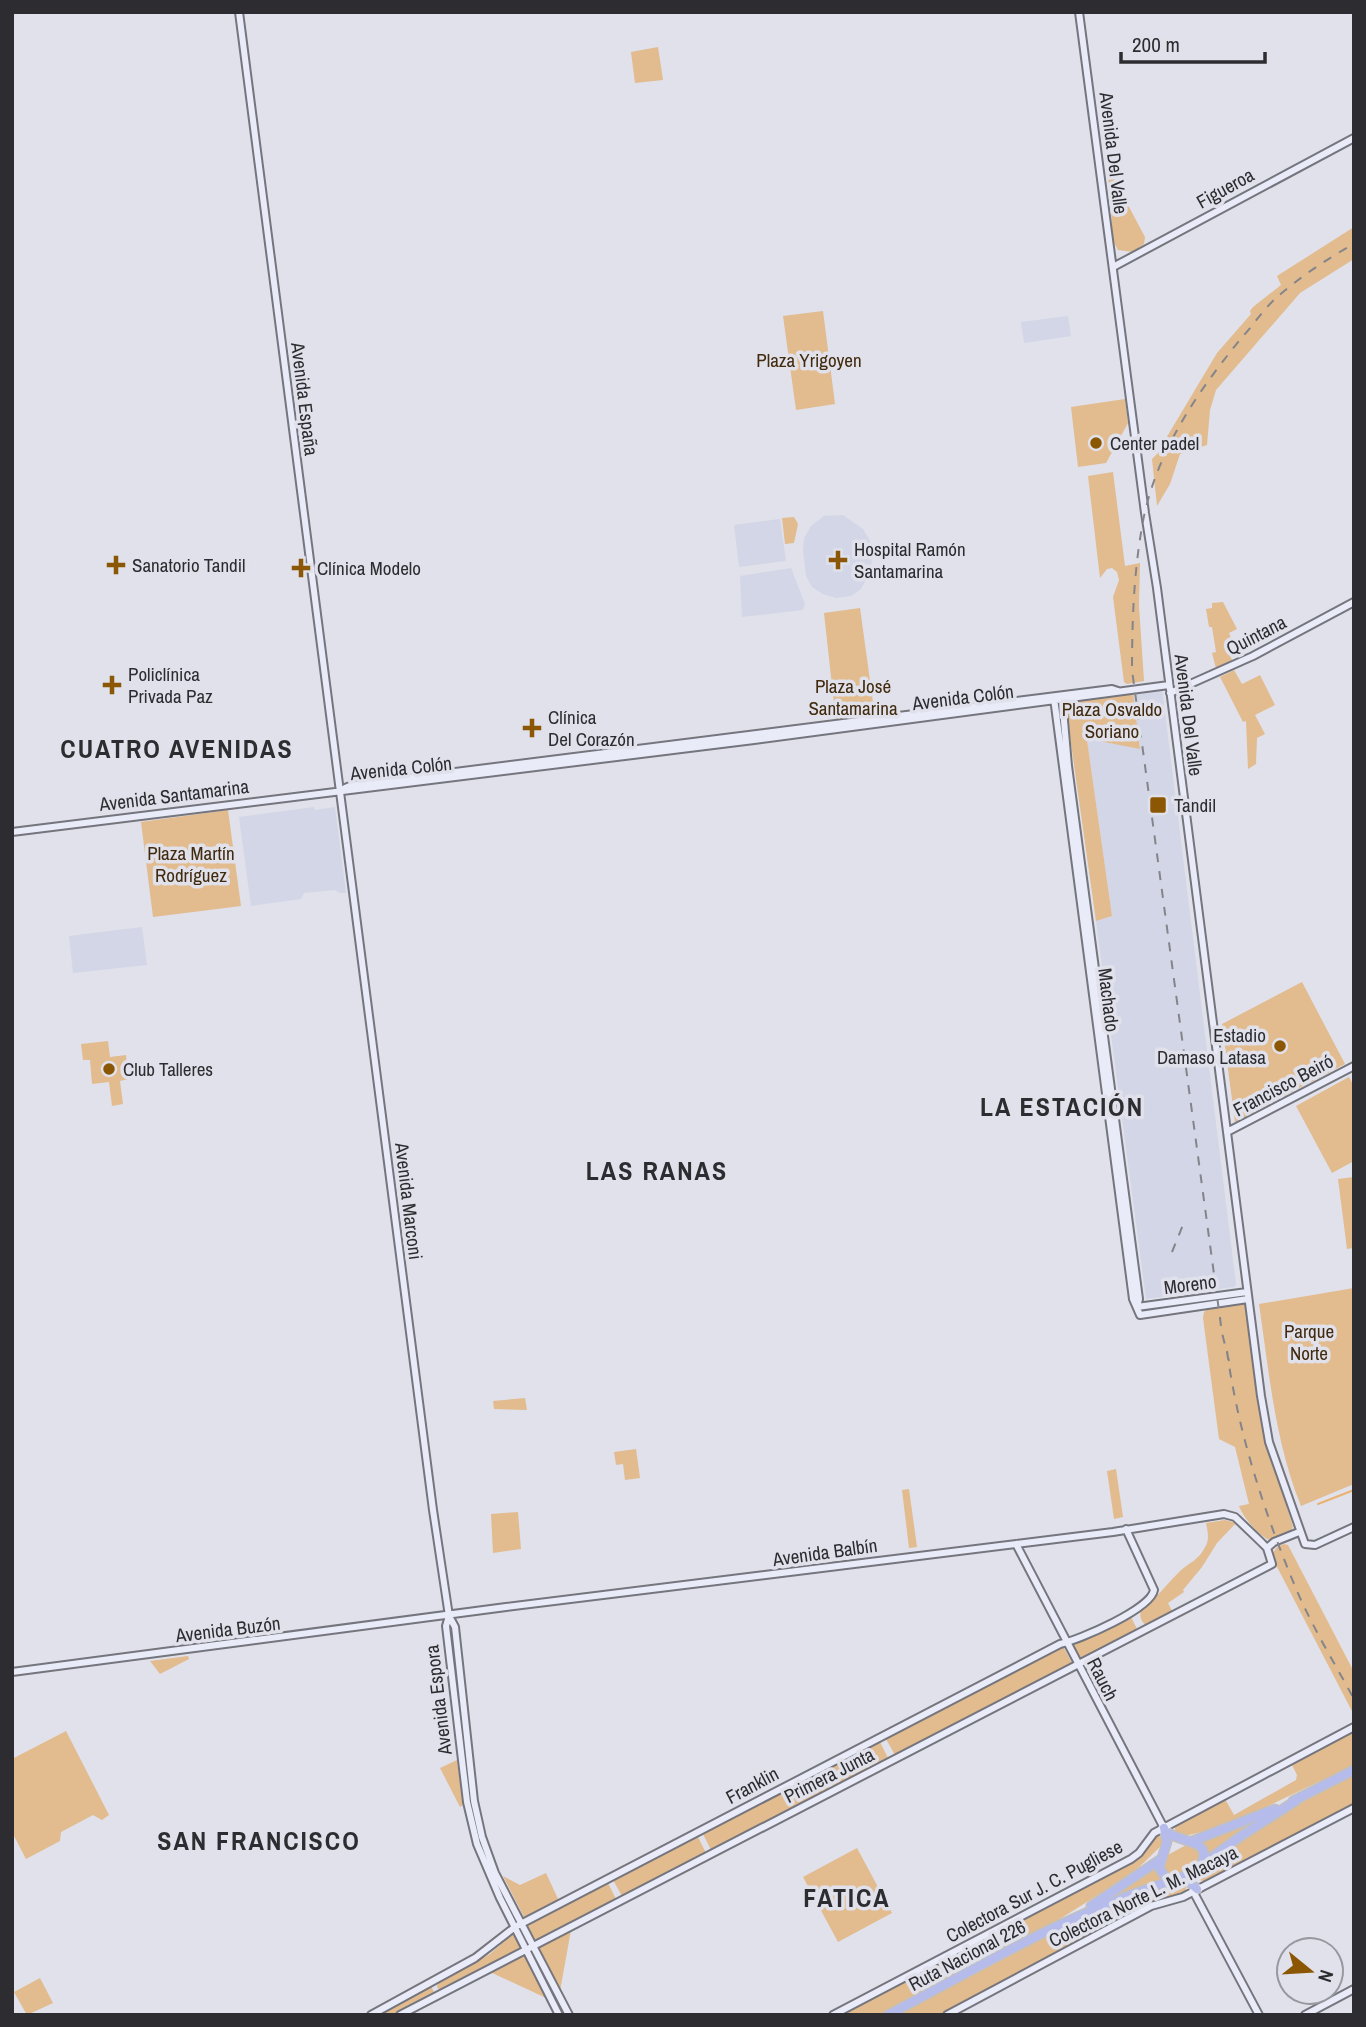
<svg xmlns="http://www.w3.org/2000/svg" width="1366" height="2027" viewBox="0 0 1366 2027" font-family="'Archivo Narrow',sans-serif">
<rect width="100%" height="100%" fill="#e0e1ea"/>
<!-- built -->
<path fill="#d3d6e6" d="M1068,316L1071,336L1024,343L1021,322Z
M843,515L863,529L870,541L872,554L871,570L861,589L851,596L836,598L823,594L812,587L806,576L803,551L804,538L811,526L824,516Z
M780,519L786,561L739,567L734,525Z
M791,568L805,604L803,610L742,617L740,576Z
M1162,688L1236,1284L1234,1287L1146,1299L1096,921L1112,916L1087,740L1095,736L1104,742L1140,748L1133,693Z
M314,807L315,810L335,807L346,893H340L335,890L304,893L301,899L251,906L239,817Z
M142,927L147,965L73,973L69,936Z"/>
<!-- green -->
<path fill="#e2bb8e" d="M658,47L663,80L635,83L631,52Z
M1108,172L1112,175L1145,237L1144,244L1133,252L1118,250L1113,241Z
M1354,227V259L1300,293L1216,390L1210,410L1207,445L1180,454L1170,484L1157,506L1152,459L1163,448L1165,440L1217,353L1251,314L1250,311L1253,307L1281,285L1277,276Z
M823,311L835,404L796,410L783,316Z
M1125,399L1128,423L1106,463L1078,467L1071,407Z
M1113,472L1125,566L1140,563L1139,606L1144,681L1127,684L1124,682L1113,597L1119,580L1117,572L1112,568L1107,569L1100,578L1088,476Z
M794,517L798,524L794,543L785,544L782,518Z
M1223,602L1237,629L1229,633L1235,648L1228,651L1232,660L1216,668L1212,653L1216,652L1212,627H1209L1206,609L1212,608V603Z
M860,608L875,717L836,722L824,613Z
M1234,670L1242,684L1260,675L1275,705L1255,715L1265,734L1257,738L1256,764L1248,769L1246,721L1243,722L1220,677Z
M1133,693L1140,749L1104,742L1095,736L1087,740L1112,916L1096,921L1067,715L1075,702Z
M228,810L241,906L153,917L141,822Z
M1302,982L1345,1064L1235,1122L1222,1024Z
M108,1041L110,1057L126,1055L128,1079L120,1081L123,1104L112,1106L109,1082L92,1084L90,1060H83L81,1044Z
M1349,1077L1354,1086V1161L1332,1173L1296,1106Z
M1354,1177V1248L1347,1249L1338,1179Z
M1354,1288V1484L1301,1506C1275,1442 1269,1372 1259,1304Z
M1247,1302L1266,1439L1293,1527L1290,1532L1269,1540C1258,1535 1243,1517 1239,1506L1249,1504L1235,1447L1219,1439L1203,1318L1204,1312L1208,1308Z
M525,1398L527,1410L494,1409L493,1401Z
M636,1449L640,1478L625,1480L623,1464L616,1465L614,1452Z
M1116,1469L1123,1517L1114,1519L1107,1471Z
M909,1489L917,1547L909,1548L902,1490Z
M518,1512L521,1549L493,1553L491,1514Z
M1225,1520L1236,1523L1217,1543L1202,1567L1183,1590L1184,1592L1168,1603L1172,1611L1146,1625C1141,1622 1139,1615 1141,1610C1157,1598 1166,1585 1180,1571C1188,1564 1199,1559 1204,1549C1210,1540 1208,1533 1206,1523Z
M1284,1544L1288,1545L1354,1672V1715L1275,1563L1272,1554L1277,1547Z
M1130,1615L1137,1629L1078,1660L1071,1647Z
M1063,1646L1072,1663L895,1755L886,1739Z
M188,1656L189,1659L160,1674L150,1661Z
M66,1731L109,1815L102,1820L93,1815L61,1832L60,1841L26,1859L12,1832V1759Z
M1354,1731V1765L1247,1816L1202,1832L1179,1837L1174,1832L1176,1825L1225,1799L1234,1815L1296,1780L1297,1775L1291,1763Z
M880,1742L888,1758L834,1787L825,1771Z
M457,1760L463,1805L460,1807L440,1768Z
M821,1773L829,1789L711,1850L703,1834Z
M1354,1774V1805L1205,1882L1200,1880C1218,1843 1316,1796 1354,1774Z
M1271,1814L1208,1858L1207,1848L1199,1840Z
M1156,1835L1162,1837L1163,1844L1133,1873L1039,1932L880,2015H837L1135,1859Z
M698,1837L706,1853L622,1896L613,1880Z
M1186,1845L1200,1849L1202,1859C1193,1869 1181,1878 1167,1875L1162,1870L1166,1856Z
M857,1848L892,1913L838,1942L803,1877Z
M1156,1863V1872L1165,1881L1094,1905Z
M546,1873L559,1901L525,1919L503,1876L520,1885Z
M608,1883L616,1899L535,1942L526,1926Z
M1182,1883L1187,1885L1185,1892L1171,1899L1153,1902L939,2015H896L1090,1914L1147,1892Z
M571,1930L560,1991L537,1948Z
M513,1934L521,1949L442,1990L437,1988L438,1982L490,1954Z
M524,1955L546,1998L490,1972Z
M40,1978L53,2003L27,2015L14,1992Z
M431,1986L435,1994L395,2015H377Z"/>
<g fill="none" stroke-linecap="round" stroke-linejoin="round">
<!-- stream -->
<path stroke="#ebb26f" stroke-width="2" d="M1318,1504L1354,1490"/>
<!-- secondary casing -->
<g stroke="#74757d" stroke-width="10">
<path id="secondary" d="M239,12L433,1510L449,1616L455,1627L474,1801L482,1837L495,1873L569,2015
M1079,12L1145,513L1157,588L1261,1396L1269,1442L1305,1544L1315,1545L1354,1527
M1113,267L1354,138
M1170,693L1253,656L1354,602
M1054,698L1133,1299L1140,1315L1248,1299
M1062,698L1068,766L1139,1299L1137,1307
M345,788L352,785L1112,689L1118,691
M12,832L754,740L1169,685
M1227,1132L1354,1066
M1137,1307L1247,1292
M1016,1544L1164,1828
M1267,1548L1274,1542L1299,1532
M449,1616L446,1626L467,1802L477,1844L500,1898L559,2015
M12,1672L506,1607L1113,1532L1224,1514L1235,1517L1260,1541L1267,1548L1272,1564L400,2015
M1193,1891L1259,2015
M371,2015L475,1958L515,1927L1060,1644C1079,1640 1151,1609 1154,1590L1126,1529
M833,2015L1131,1859L1139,1853L1154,1833L1354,1727
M947,2015L1151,1906L1183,1897L1354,1808
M1305,2015L1354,1989"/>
</g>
<!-- highway casing -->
<g stroke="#c0c0c1" stroke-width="11">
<path id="highway" d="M1293,1801L1354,1770
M1164,1828L1167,1842L1159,1868L1166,1878L1175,1880L1189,1874L1241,1836L1297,1800
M1167,1832C1180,1843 1212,1839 1202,1863
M1190,1842L1275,1809
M1180,1879L1189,1882L1197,1889
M1091,1906L1161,1859
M888,2015C981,1966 1073,1910 1175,1880"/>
</g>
<!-- secondary -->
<use href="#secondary" stroke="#e9ebf9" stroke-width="6"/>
<!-- highway -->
<use href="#highway" stroke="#b5bceb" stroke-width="8"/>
<!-- rail -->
<path stroke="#84858b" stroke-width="2" stroke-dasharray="9 9" stroke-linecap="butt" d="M1172,1252L1185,1220
M1227,1351C1238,1433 1265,1515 1297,1591C1313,1628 1335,1664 1354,1699
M1229,1361L1222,1333L1132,670C1132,619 1134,566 1144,516C1159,447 1200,388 1244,335C1254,324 1264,309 1275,299C1297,279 1328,258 1354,244"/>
</g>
<!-- markers -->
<g fill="#8b5704" stroke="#e0e1ea" stroke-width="2.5">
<circle cx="1096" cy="443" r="7"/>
<path d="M834.5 549.5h7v7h7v7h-7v7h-7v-7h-7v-7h7z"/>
<path d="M112.5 554.5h7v7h7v7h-7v7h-7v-7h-7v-7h7z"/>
<path d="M297.5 557.5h7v7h7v7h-7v7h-7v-7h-7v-7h7z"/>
<path d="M108.5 674.5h7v7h7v7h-7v7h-7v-7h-7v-7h7z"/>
<path d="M528.5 717.5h7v7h7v7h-7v7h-7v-7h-7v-7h7z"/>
<rect x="1149" y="796" width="18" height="18" rx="3.5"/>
<circle cx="1280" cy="1046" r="7"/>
<circle cx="109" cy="1069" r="7"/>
</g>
<g text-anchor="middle" stroke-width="7" stroke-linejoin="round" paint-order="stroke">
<!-- street labels -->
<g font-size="19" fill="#2d2d31" stroke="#e0e1ea">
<text transform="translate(1114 153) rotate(83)" y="7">Avenida Del Valle</text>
<text transform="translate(1225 188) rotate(-29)" y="7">Figueroa</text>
<text transform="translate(305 399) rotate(83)" y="7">Avenida España</text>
<text transform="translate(1256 635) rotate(-27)" y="7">Quintana</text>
<text transform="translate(963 697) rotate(-7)" y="7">Avenida Colón</text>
<text transform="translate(1189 715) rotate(83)" y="7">Avenida Del Valle</text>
<text transform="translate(401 768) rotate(-6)" y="7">Avenida Colón</text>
<text transform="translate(174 795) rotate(-7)" y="7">Avenida Santamarina</text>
<text transform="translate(1109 1000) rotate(83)" y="7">Machado</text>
<text transform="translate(1283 1085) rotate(-28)" y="7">Francisco Beiró</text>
<text transform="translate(409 1201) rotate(83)" y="7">Avenida Marconi</text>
<text transform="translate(1190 1284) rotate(-7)" y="7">Moreno</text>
<text transform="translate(825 1552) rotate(-8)" y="7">Avenida Balbín</text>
<text transform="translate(228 1629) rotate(-7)" y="7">Avenida Buzón</text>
<text transform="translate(1103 1679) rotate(63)" y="7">Rauch</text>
<text transform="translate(438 1700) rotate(-97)" y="7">Avenida Espora</text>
<text transform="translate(829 1775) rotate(-27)" y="7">Primera Junta</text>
<text transform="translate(752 1785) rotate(-28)" y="7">Franklin</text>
<text transform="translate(1034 1891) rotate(-28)" y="7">Colectora Sur J. C. Pugliese</text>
<text transform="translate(1143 1896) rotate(-26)" y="7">Colectora Norte L. M. Macaya</text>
<text transform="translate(967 1955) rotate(-28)" y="7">Ruta Nacional 226</text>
</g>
<!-- park labels -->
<g font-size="19" fill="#412a0d" stroke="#e0e1ea">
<text x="809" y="367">Plaza Yrigoyen</text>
<text x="853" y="693">Plaza José<tspan x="853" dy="22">Santamarina</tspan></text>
<text x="1112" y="716">Plaza Osvaldo<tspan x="1112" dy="22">Soriano</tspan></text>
<text x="191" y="860">Plaza Martín<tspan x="191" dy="22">Rodríguez</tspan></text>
<text x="1309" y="1338">Parque<tspan x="1309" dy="22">Norte</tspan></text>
</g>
<!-- poi labels -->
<g font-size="19" fill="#2d2d31" stroke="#e0e1ea" text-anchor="start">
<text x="1110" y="450">Center padel</text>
<text x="854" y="556">Hospital Ramón<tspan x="854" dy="22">Santamarina</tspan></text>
<text x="132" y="572">Sanatorio Tandil</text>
<text x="317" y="575">Clínica Modelo</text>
<text x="128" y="681">Policlínica<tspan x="128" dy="22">Privada Paz</tspan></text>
<text x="548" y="724">Clínica<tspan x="548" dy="22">Del Corazón</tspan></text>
<text x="1174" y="812">Tandil</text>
<text x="1266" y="1042" text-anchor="end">Estadio<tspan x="1266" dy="22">Damaso Latasa</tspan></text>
<text x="123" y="1076">Club Talleres</text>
</g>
<!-- district labels -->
<g font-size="26" font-weight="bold" letter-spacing="2" fill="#2d2d31" stroke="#e0e1ea">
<text x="177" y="758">CUATRO AVENIDAS</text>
<text x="1062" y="1116">LA ESTACIÓN</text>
<text x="657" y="1180">LAS RANAS</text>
<text x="259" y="1850">SAN FRANCISCO</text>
<text x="847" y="1907">FATICA</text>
</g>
</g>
<!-- border -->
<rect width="1366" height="2027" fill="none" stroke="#2d2d31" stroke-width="28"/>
<!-- north arrow -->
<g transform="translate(1310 1971) rotate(108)"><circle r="33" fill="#e0e1ea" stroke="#9899a0" stroke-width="2"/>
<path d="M0-5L12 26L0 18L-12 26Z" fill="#8b5704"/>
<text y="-10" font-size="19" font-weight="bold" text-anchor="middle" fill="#2d2d31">N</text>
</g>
<!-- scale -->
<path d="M1121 52v10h144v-10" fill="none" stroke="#2d2d31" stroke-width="3.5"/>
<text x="1132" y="52" font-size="21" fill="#2d2d31" stroke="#e0e1ea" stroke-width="5" paint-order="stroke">200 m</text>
</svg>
